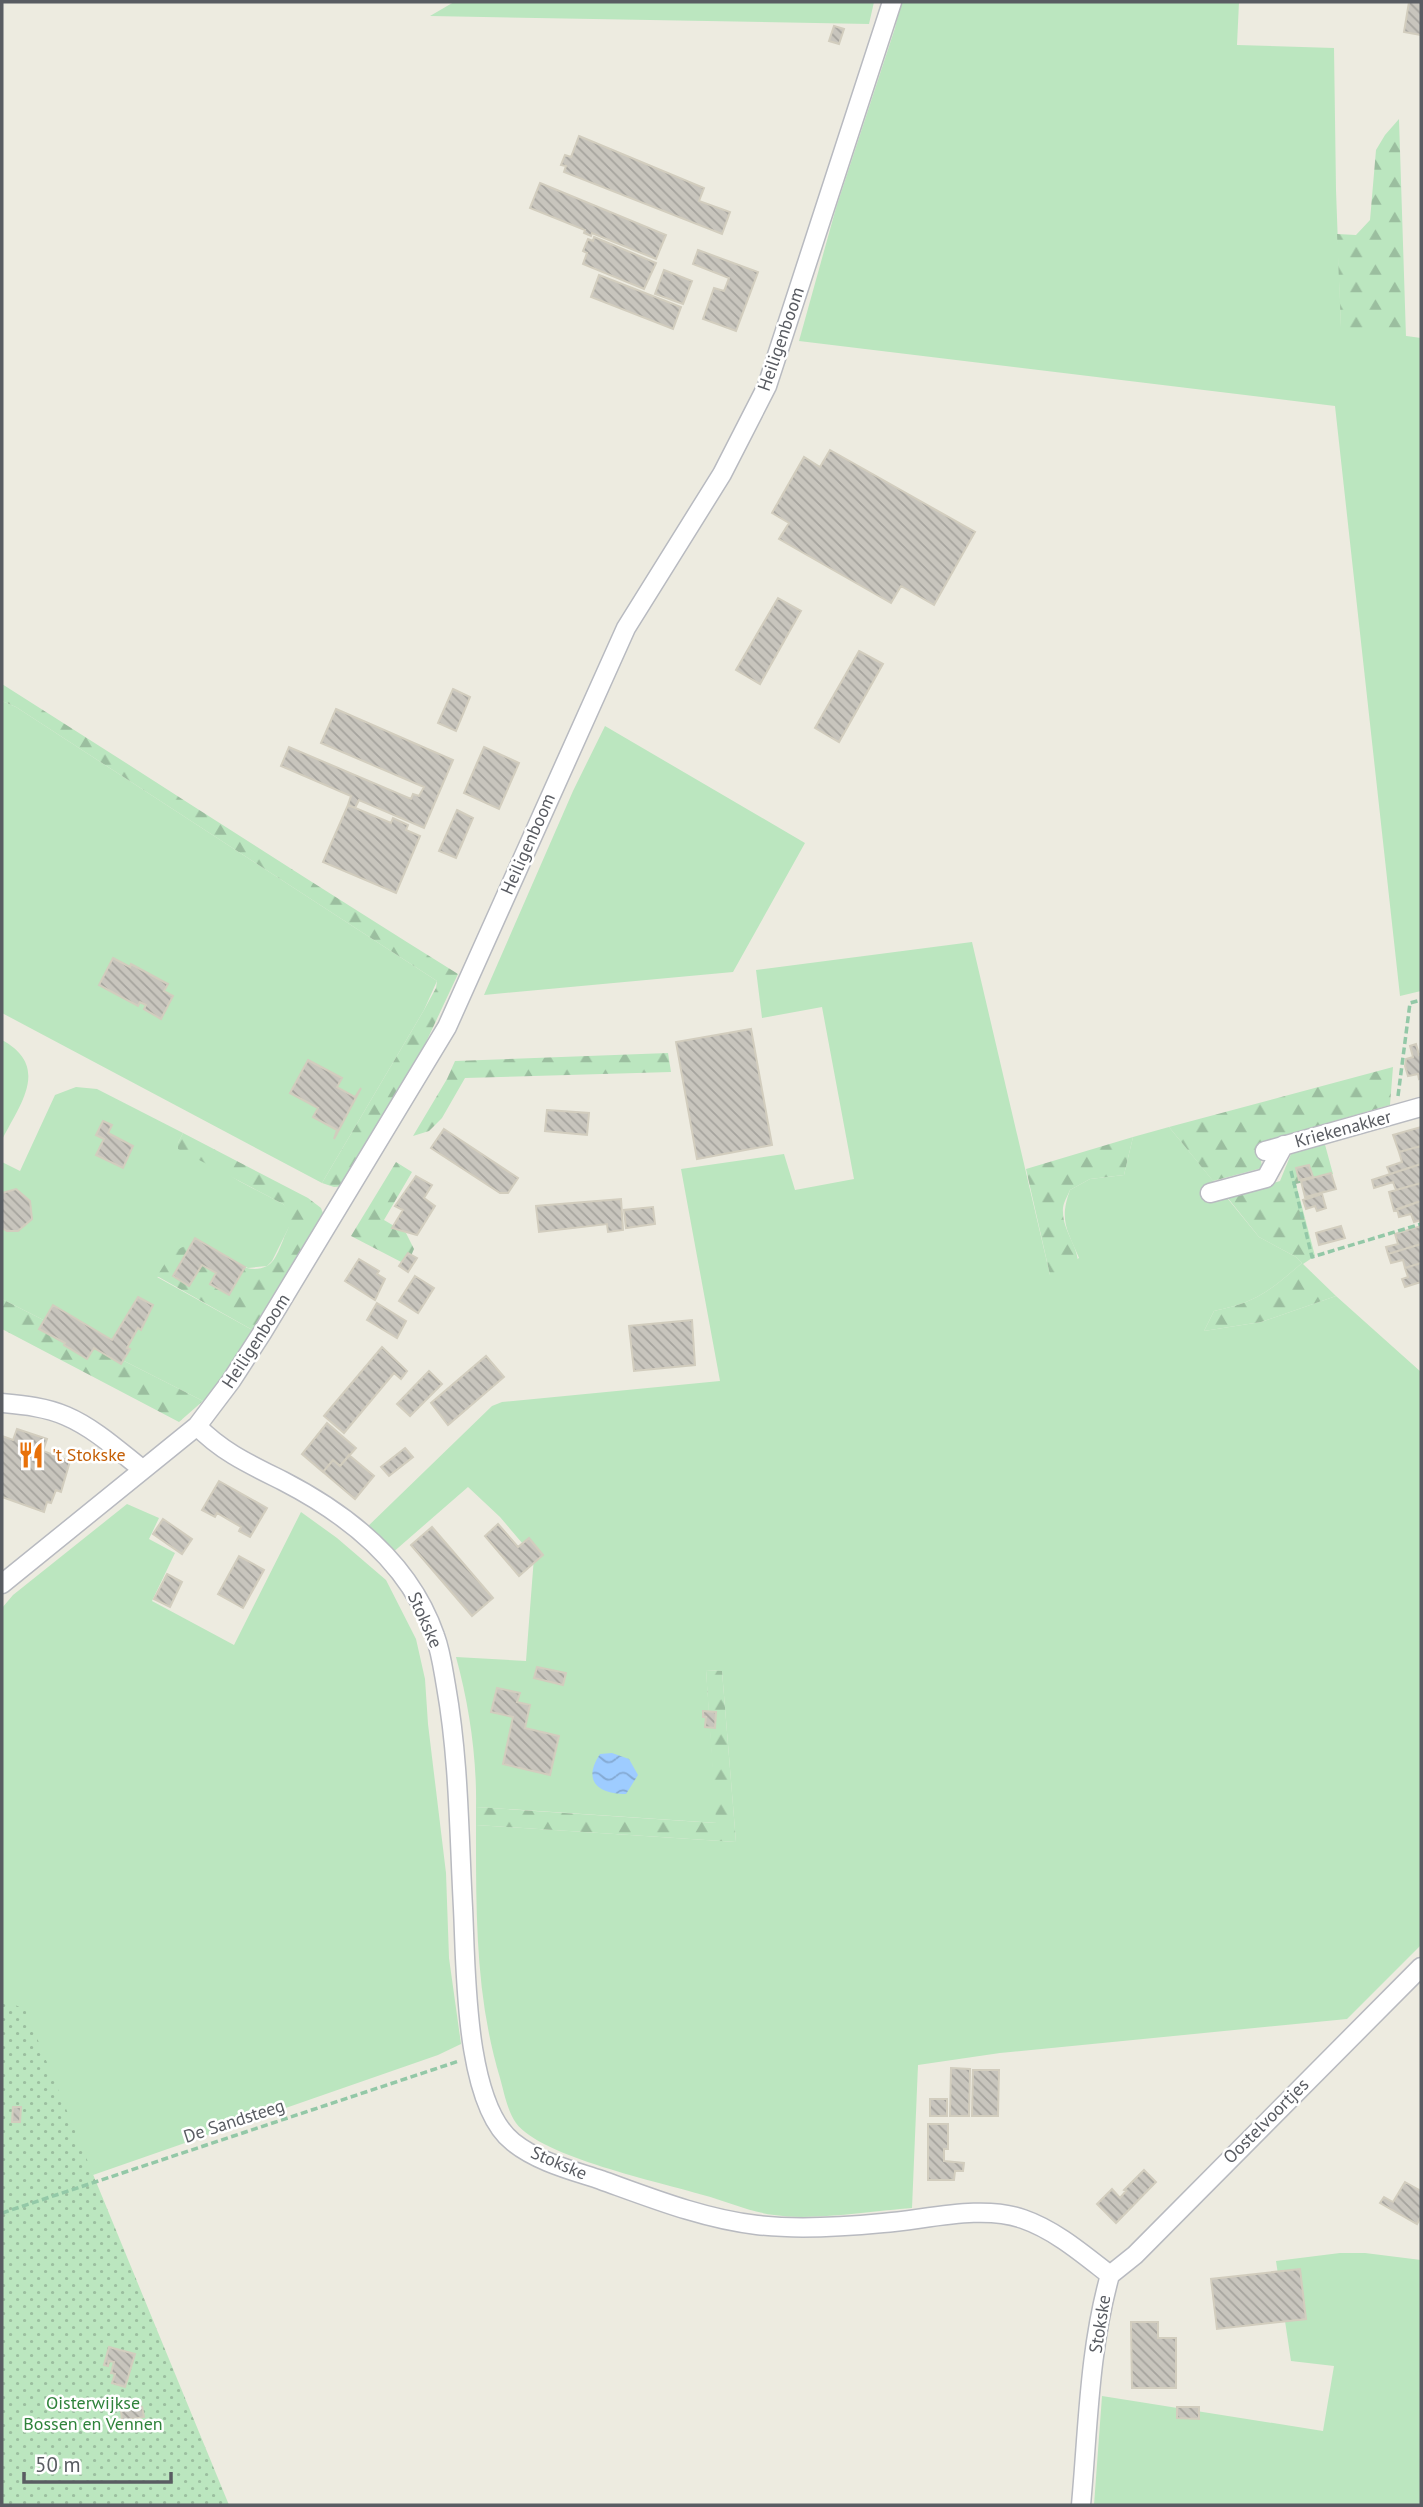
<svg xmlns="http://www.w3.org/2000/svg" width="1423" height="2507" viewBox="0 0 1423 2507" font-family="'PT Sans',sans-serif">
<defs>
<pattern id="forest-firs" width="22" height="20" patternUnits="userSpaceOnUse" patternTransform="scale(1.75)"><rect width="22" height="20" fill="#bbe6bf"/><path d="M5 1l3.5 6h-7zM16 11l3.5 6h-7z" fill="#9bbe9f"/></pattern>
<pattern id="park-dots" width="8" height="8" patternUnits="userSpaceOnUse" patternTransform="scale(1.75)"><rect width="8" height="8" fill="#bbe6bf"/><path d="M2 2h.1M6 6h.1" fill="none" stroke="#9bbe9f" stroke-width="1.8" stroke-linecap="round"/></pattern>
<pattern id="water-waves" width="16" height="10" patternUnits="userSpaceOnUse" patternTransform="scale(1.75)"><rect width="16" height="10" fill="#9eccff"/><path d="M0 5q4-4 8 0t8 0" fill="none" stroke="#84a9d2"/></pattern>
<pattern id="building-back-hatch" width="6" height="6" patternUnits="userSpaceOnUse" patternTransform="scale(1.75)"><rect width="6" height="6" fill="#c8c5bd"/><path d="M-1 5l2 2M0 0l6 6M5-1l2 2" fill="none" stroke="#a5a39d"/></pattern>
</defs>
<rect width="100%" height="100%" fill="#edebe0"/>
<!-- grass -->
<path fill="#bbe6bf" d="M454,2H874L869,24L430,16Z
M901,2H1239L1237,45L1334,48L1336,190L1341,327L1421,338V991L1400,996L1335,406L799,341L836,208L895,28Z
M2,701L16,707L437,981L424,1010L322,1183L2,1013Z
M605,726L805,843L733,972L484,995L573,791Z
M972,942L1050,1275L1079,1258C1067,1230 1059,1220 1070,1190L1090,1179L1124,1175L1133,1137L1169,1127L1259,1237L1296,1257L1302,1263C1269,1291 1258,1302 1214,1311L1204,1331L1261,1322L1336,1296L1421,1372V1945L1347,2019L1000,2053L918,2065L912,2208C872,2211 812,2221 774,2215C750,2212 726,2201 703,2195C660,2182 541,2157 516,2123C507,2110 504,2092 500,2078C475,1995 476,1911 476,1825L736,1842L722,1671L706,1670L717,1823L476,1807C477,1758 469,1704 456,1657L526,1661L534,1557L500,1517L468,1487L391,1554L363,1531L492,1406L502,1402L720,1381L681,1169L784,1154L795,1190L854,1179L822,1007L762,1018L756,970Z
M2,1040C51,1067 20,1104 2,1140Z
M76,1087L97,1089L183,1133L178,1143L239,1181L283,1204L290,1212V1225L272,1261L267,1266L248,1268L236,1263L157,1277L256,1332L228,1375L203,1401L2,1299V1162L20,1171L55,1095Z
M127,1504L159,1518L149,1539L175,1553L152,1601L234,1645L301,1512L337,1538L386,1580L416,1639L425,1679L428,1724L446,1873L449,1958L461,2044L438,2055L93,2175L2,2000V1608L13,1595Z
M1340,2253H1365L1421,2260V2505H1094L1102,2396L1323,2431L1334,2366L1291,2361L1276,2261Z"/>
<!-- forest -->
<path fill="url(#forest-firs)" d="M1399,119L1406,337L1341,328L1337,234L1356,235L1370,220L1376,150L1385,135Z
M2,684C154,780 305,879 458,974L420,1055L345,1186L334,1187L322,1183L424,1010L436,988L437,981L16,707L2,701Z
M668,1053L671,1072L465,1078L442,1118L429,1131L413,1136L447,1079L455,1061Z
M1393,1067L1390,1105L1259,1143L1262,1168L1213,1181L1169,1127Z
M183,1133L308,1198L321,1208L324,1216L256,1332L157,1276C164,1266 172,1249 186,1246C214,1239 239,1280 267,1266C276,1262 282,1242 286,1233C292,1222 291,1214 283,1204L178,1149V1143Z
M1133,1137L1124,1175L1090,1179L1070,1190C1067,1197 1062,1205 1063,1212C1063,1232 1080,1248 1078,1267L1069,1273L1050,1275L1026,1169Z
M1324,1141L1333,1174L1296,1184L1315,1256L1303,1264L1336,1296L1261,1322L1204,1331L1214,1311C1258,1302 1269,1291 1302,1263L1296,1257L1259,1237L1227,1197L1280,1181L1293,1149Z
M396,1162L412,1172L384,1220L406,1233L414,1249L407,1265L351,1236Z
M2,1299L203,1401L179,1422L2,1329Z
M706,1670L722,1671L736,1842L476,1825V1807L716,1823Z"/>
<!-- park -->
<path fill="url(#park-dots)" d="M2,2000L25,2009L229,2505H2Z"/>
<!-- water -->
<path fill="url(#water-waves)" d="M612,1753L629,1759L638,1775L626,1794C598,1794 582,1781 600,1754Z"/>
<!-- building -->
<path fill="url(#building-back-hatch)" stroke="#d2cdbe" stroke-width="2" d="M1409,2H1421V35L1404,32Z
M834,26L844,29L839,44L829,41Z
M579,136L704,188L699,201L730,212L722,234L564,172L566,166L561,165L565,155L571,157Z
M540,183L666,235L656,259L592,233L591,236L584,233L585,230L530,208Z
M594,237L656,263L644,289L583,264L587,253L583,251L588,239L593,241Z
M698,250L758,272L736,331L703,319L714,288L724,291L729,278L693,264Z
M664,270L692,281L683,304L655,294Z
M599,275L681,307L673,329L591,297Z
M830,450L975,532L934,605L901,586L891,603L779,539L789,523L772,513L804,457L820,467Z
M778,598L801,611L760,684L736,670Z
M859,651L883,664L839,742L815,728Z
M453,689L470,697L456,731L438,723Z
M336,709L453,760L424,828L359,800L355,808L348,805L351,796L281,766L289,747L411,799L413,794L419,796L424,787L321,743Z
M484,747L519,763L499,809L464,793Z
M348,805L391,823L393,818L408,825L406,830L420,836L396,893L323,862Z
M457,810L473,818L456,858L439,851Z
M113,958L130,967L131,964L168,984L164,991L173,996L161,1019L144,1009L146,1005L140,1002L138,1006L99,985Z
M751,1029L772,1145L697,1159L676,1042Z
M1416,1044L1419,1055L1421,1054V1078L1419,1079L1418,1074L1408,1076L1405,1066L1406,1059L1413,1057L1410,1046Z
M308,1060L342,1078L337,1087L355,1097L361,1088L334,1139L337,1130L313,1117L318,1108L290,1093Z
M547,1110L589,1113L587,1135L545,1131Z
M103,1121L112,1125L108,1133L133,1146L123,1168L96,1155L104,1139L96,1135Z
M1421,1127V1146L1399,1152L1393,1135Z
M444,1129L518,1178L508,1193H500L431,1148Z
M1421,1146V1164L1390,1174L1387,1167L1402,1162L1399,1152Z
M1421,1164V1183L1396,1190L1393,1182L1374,1188L1372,1180Z
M1309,1165L1313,1177L1299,1180L1296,1168Z
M1331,1173L1336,1189L1305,1197L1301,1181Z
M416,1176L432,1185L424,1198L435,1206L417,1235L392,1228L403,1210L395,1206Z
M1421,1183V1201L1394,1211L1389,1192Z
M16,1189L30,1201L32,1219L18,1231H7L2,1228V1193Z
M1322,1194L1326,1208L1317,1211L1315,1206L1306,1209L1303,1200Z
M621,1199L623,1230L608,1232L607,1224L539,1232L536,1206Z
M1421,1201V1220L1414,1222L1411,1214L1399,1217L1397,1209Z
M653,1207L655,1224L626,1228L624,1210Z
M1341,1226L1345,1238L1319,1245L1316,1233Z
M1421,1226V1244L1388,1254L1386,1247L1398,1244L1395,1234Z
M195,1238L245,1267L229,1295L210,1284L216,1273L202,1265L189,1286L173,1276Z
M1421,1244V1263L1405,1268L1403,1260L1391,1263L1388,1254Z
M408,1253L417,1258L408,1272L399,1266Z
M359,1259L379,1271L377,1274L385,1279L375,1300L345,1281Z
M1421,1263V1282L1405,1287L1402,1279L1408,1277L1405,1268Z
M415,1276L434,1288L418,1313L399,1301Z
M138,1297L153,1305L141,1330L138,1328L127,1348L130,1349L121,1364L94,1348L87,1359L64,1345L65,1343L39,1329L53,1305L112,1340Z
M377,1303L406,1321L397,1338L367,1320Z
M692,1320L695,1365L634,1371L629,1326Z
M382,1347L407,1371L401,1379L394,1373L344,1433L324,1416Z
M486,1356L504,1377L448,1425L431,1403Z
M429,1371L442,1384L410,1416L397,1404Z
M327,1423L356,1448L340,1466L333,1460L323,1472L302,1454Z
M17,1429L47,1439L43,1451L70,1461L61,1492L56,1490L51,1503L47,1502L44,1512L2,1497V1436L13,1440Z
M405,1448L413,1457L389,1476L381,1467Z
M349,1455L374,1476L355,1499L323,1472L333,1460L340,1466Z
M219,1481L267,1508L250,1537L239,1531L241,1527L217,1513L215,1517L202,1510Z
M163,1519L192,1539L182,1554L153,1534Z
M498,1524L518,1547L529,1538L543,1555L519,1576L485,1536Z
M432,1527L493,1598L472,1616L411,1545Z
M239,1556L264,1570L243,1608L218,1594Z
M167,1574L182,1582L170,1607L154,1599Z
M537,1667L566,1673L563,1685L534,1678Z
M497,1688L520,1693L517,1702L530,1705L525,1728L559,1736L550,1775L503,1764L513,1717L491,1712Z
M703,1711L716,1712L715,1728L705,1727L706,1717H703Z
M951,2068L970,2069L969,2116H950Z
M973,2070H999L998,2116H972Z
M930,2099H947V2116H930Z
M13,2107H21L20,2122H12Z
M928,2124H948V2149H944V2161L964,2163L963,2171H955L954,2180H928Z
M1144,2170L1156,2182L1116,2223L1097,2204L1112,2189L1120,2198L1126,2191L1124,2190Z
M1405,2182L1421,2191V2216L1417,2224L1380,2203L1384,2197L1393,2202Z
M1300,2269L1306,2319L1217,2329L1211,2279Z
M1131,2322H1158V2338H1176V2388H1132Z
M109,2347L135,2354L125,2387L112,2383L115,2374L111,2373L114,2362L109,2361L108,2366L104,2365Z
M142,2407L144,2417L122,2421L121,2411Z
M1177,2407H1199V2419L1177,2418Z"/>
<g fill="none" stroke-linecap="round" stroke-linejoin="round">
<!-- street casing -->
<g stroke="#b8bac0" stroke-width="21">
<path id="street" d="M1265,1151L1421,1107
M1210,1193L1266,1178L1284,1145
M2,1403C23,1405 46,1407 66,1416C94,1428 118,1450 142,1469
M197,1426C222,1452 251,1465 283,1481C349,1515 410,1563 435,1636C441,1652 443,1669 446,1686C459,1759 459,1834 463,1908C466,1966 464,2104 513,2142C538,2162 571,2170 601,2180C651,2198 704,2219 757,2225C798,2230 842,2227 883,2223C925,2220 982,2204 1023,2219C1055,2230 1083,2254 1110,2275C1089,2349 1088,2429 1081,2505
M2,1584L197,1426L231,1381L262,1333L447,1027L626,628L722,474L767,386L892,2
M1110,2275L1135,2255L1421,1967"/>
</g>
<!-- path -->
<path stroke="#93c8a7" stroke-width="3.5" stroke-dasharray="7 3.5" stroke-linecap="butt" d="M1398,1096L1410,1003L1421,1000
M1291,1171L1312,1257L1421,1224
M2,2213L459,2061"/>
<!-- street -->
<use href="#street" stroke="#fff" stroke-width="18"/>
</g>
<!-- icons -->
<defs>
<g id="restaurant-bare" transform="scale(2.1)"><path d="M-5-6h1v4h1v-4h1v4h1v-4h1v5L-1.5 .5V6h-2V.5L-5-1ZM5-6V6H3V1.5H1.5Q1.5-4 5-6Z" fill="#e8710a" stroke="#fff" stroke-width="2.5" paint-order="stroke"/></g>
</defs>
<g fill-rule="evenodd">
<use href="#restaurant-bare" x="31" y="1455"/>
</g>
<g text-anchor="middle" stroke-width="5" stroke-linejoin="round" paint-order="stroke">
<!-- street labels -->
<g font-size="18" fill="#595c62" stroke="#fff">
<text transform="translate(781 339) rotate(-71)" y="6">Heiligenboom</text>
<text transform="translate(528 844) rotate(-66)" y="6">Heiligenboom</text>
<text transform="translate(1343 1129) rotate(-15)" y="6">Kriekenakker</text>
<text transform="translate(256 1341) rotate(-57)" y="6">Heiligenboom</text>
<text transform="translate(425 1620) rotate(66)" y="6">Stokske</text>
<text transform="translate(234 2121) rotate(-18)" y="6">De Sandsteeg</text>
<text transform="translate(1266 2121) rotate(-45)" y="6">Oostelvoortjes</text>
<text transform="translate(559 2163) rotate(23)" y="6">Stokske</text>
<text transform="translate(1100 2324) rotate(-81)" y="6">Stokske</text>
</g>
<!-- food labels -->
<g font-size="18" fill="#c56008" stroke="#fff" text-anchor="start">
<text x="52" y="1461">'t Stokske</text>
</g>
<!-- park labels -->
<g font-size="18" fill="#2f833b" stroke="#fff">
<text x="93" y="2409">Oisterwijkse<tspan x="93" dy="21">Bossen en Vennen</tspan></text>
</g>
</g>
<!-- border -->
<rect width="1423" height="2507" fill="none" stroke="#595c62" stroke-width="7"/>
<!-- scale -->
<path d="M24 2472v10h147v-10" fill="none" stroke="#595c62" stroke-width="3.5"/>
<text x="35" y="2472" font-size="21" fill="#595c62" stroke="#ffffff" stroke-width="5" paint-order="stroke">50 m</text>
</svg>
